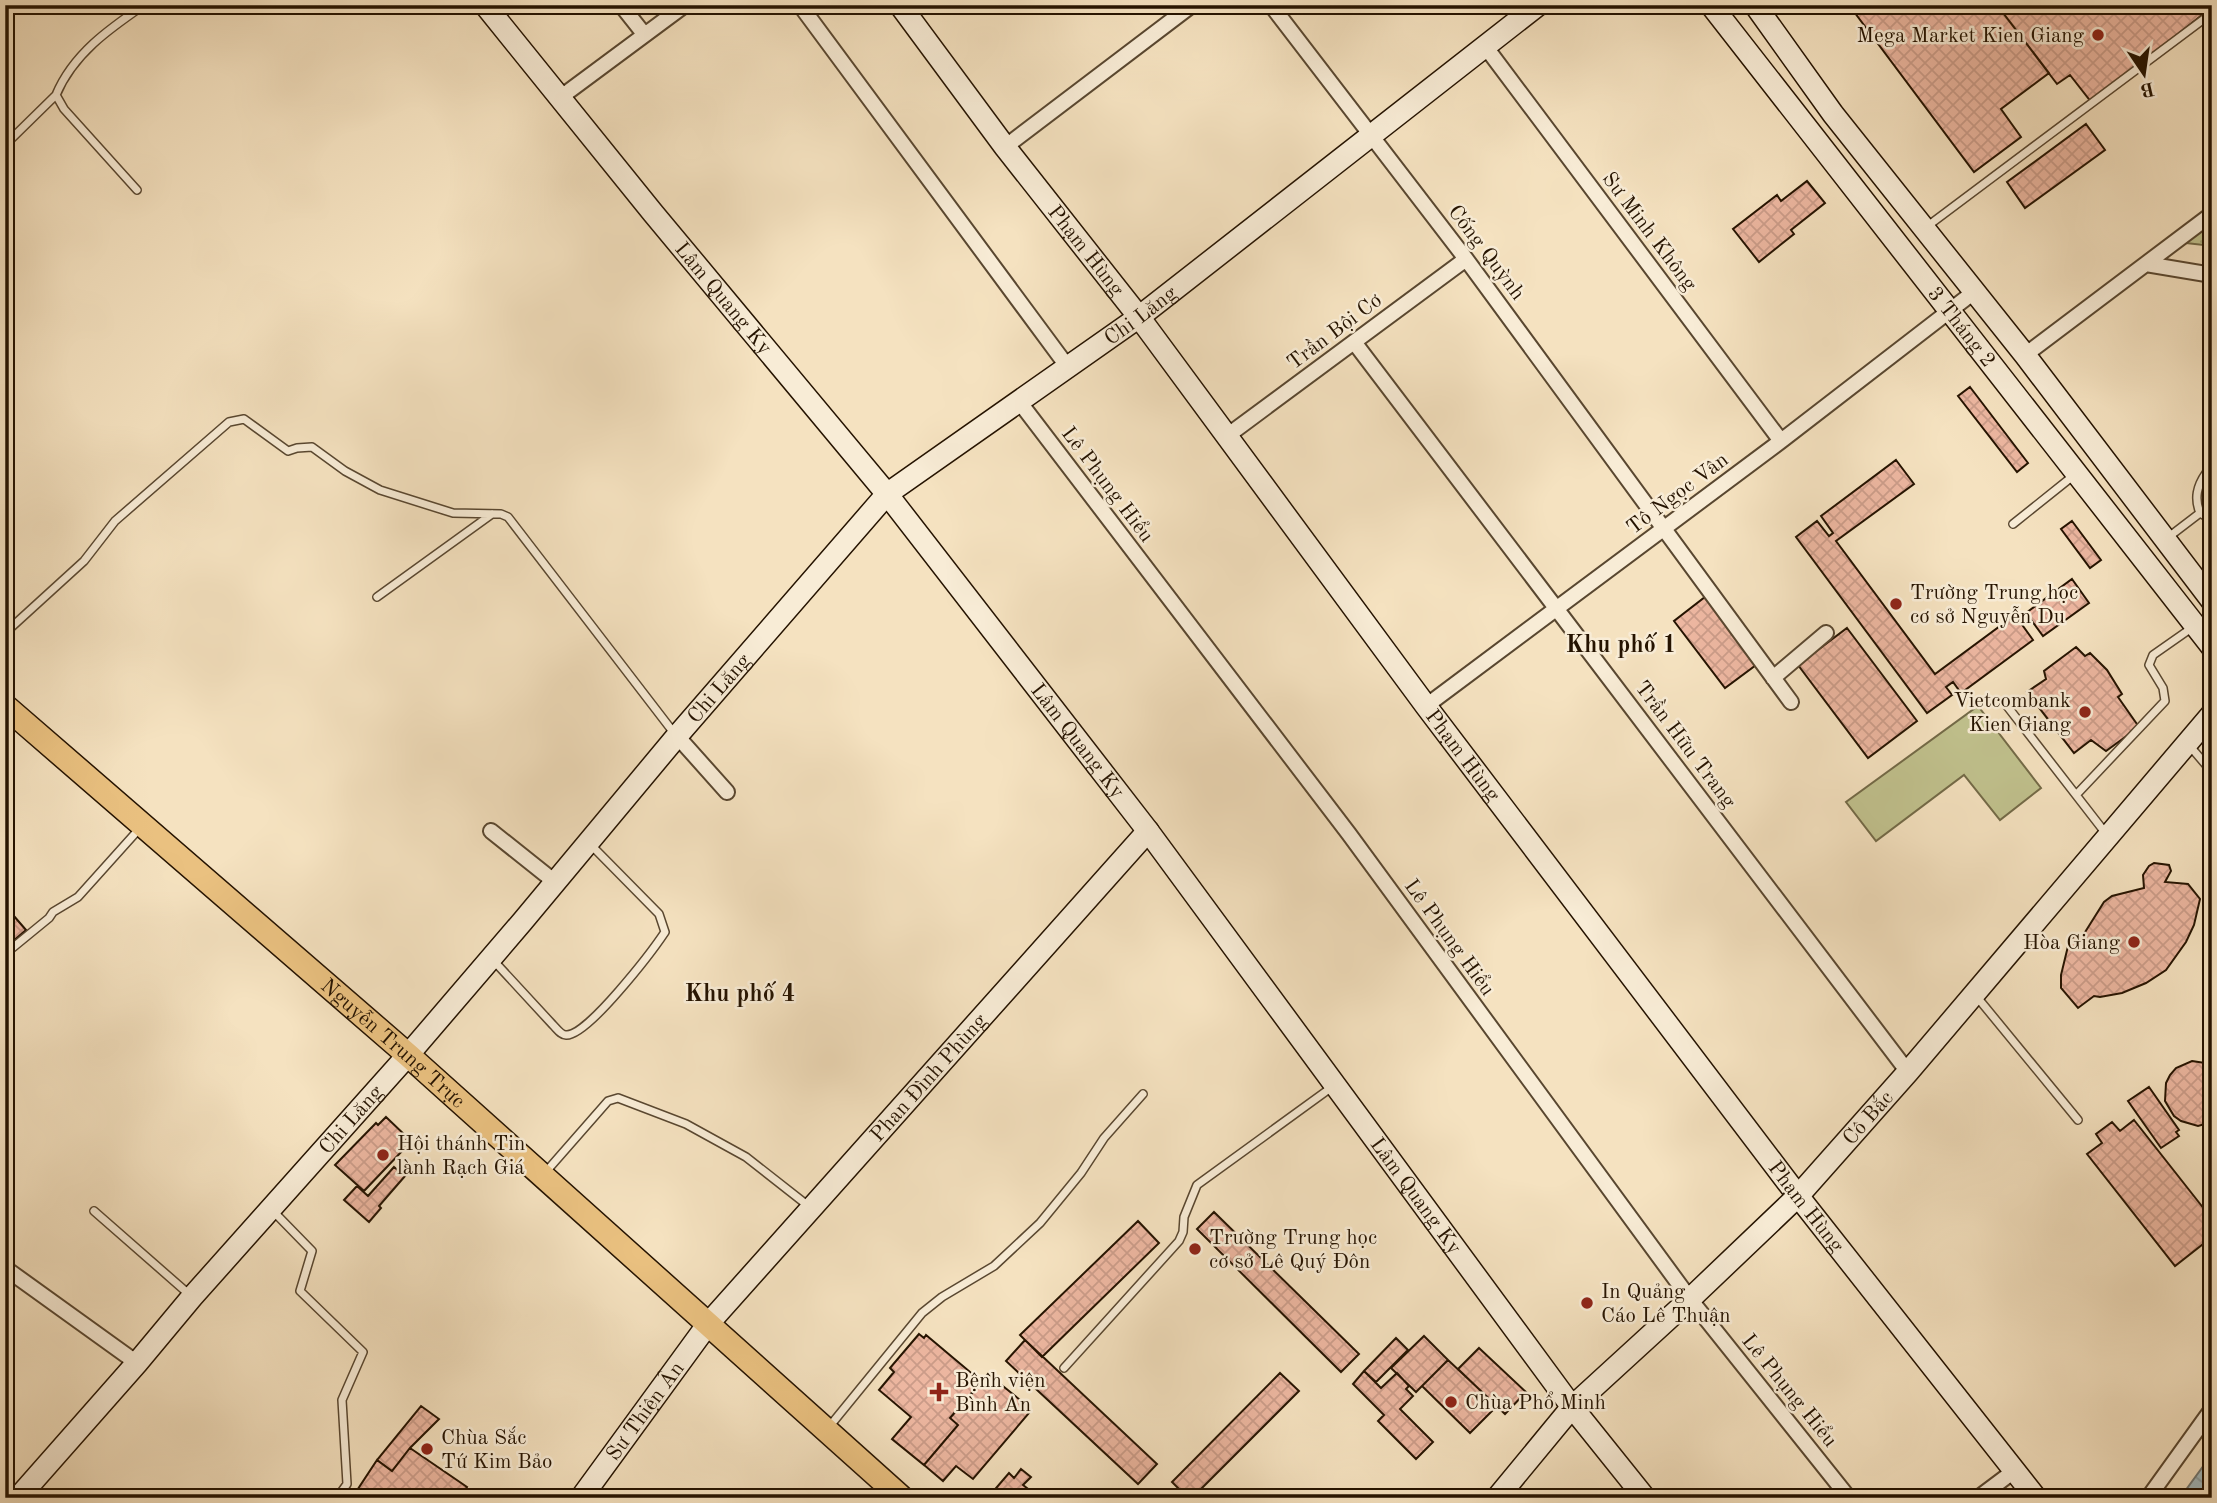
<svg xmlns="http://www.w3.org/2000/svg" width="2217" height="1503" viewBox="0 0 2217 1503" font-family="'Old Standard TT',serif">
<defs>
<pattern id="grass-dots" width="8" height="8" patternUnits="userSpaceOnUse" patternTransform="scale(1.75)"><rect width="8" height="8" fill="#c1c28e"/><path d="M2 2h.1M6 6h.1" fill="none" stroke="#a6a679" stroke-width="1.8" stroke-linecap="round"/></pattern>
<pattern id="water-waves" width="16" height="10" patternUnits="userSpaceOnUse" patternTransform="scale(1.75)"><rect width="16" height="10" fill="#a2babe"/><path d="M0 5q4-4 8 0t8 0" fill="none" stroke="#8b9fa2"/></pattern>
<pattern id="building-cross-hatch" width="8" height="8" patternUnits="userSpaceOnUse" patternTransform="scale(1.75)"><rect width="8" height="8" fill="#edb7a1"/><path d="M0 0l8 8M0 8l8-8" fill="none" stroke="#cb9c89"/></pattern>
</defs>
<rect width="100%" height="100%" fill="#f5e2c0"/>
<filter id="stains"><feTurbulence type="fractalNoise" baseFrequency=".00286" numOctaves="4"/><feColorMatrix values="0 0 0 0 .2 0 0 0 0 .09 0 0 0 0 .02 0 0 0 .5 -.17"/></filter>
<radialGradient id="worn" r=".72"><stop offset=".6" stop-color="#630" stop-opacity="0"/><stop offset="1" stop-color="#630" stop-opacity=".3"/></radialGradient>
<!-- grass -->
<path fill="url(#grass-dots)" stroke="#736a47" stroke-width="2" d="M2212,216V246L2177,242Z"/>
<!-- garden -->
<path fill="#c1c28e" stroke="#736a47" stroke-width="2" d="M1978,706L2041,788L2000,820L1964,775L1876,841L1846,802Z"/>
<!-- water -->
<path fill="url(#water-waves)" stroke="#707772" stroke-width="2" d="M2212,1454V1498H2180Z"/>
<!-- building -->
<path fill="url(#building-cross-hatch)" stroke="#251300" stroke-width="2" d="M1849,5H1997L2049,73L2001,109L2021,137L1974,172Z
M1997,5H2212V7L2092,103L2070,75L2057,84Z
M2086,124L2105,150L2025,208L2007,182Z
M1807,181L1825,203L1791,230L1794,234L1759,262L1733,229L1777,195L1781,201Z
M1970,387L2028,463L2017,472L1958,396Z
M1896,460L1914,484L1836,541L1935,674L2015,615L2033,640L1961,693L1953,682L1946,687L1952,695L1927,713L1796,537L1817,521L1829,536L1833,533L1821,516Z
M2072,521L2101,560L2090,568L2061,529Z
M2072,579L2089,603L2043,636L2026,613Z
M1705,597L1756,665L1725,688L1674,621Z
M1847,628L1917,721L1868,758L1798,665Z
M2076,647L2085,656L2090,653L2107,670L2122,694L2118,697L2139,727L2106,751L2091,740L2074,753L2027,692L2046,679L2044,671Z
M2154,863L2169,865L2171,871L2165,882L2188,884L2200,899L2194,925L2186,942L2166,970L2146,983L2122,993L2100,997L2094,996L2078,1008L2061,988V975L2069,942L2076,934L2082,937L2104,902L2112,896L2144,888L2143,875L2149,866Z
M7,908L26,930L5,948V910Z
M2192,1061L2212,1064V1122L2198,1126L2181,1121L2174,1116L2165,1101L2166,1083L2170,1075L2176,1068Z
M2149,1087L2179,1130L2176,1132L2179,1136L2161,1148L2128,1101Z
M386,1117L408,1138L402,1145L405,1148L364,1191L335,1165L376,1123L378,1125Z
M2134,1120L2212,1219V1237L2175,1266L2087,1154L2102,1143L2096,1134L2112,1122L2120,1131Z
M2212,1124V1143L2204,1131Z
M394,1167L405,1176L379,1206L381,1208L369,1222L344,1200L357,1186L368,1196Z
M1214,1212L1359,1354L1341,1372L1197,1229Z
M1138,1221L1159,1243L1042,1357L1020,1335Z
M919,1334L924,1338L926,1335L982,1382L950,1418L958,1425L924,1465L892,1439L911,1417L879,1390L894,1372L890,1368Z
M1424,1336L1448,1360L1416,1392L1391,1368Z
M1396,1338L1408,1350L1376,1382L1364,1371Z
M1025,1340L1157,1464L1138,1484L1006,1361Z
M1479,1348L1526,1392L1505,1414L1458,1369Z
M1448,1360L1497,1406L1470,1433L1422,1386Z
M1364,1371L1381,1388L1397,1373L1409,1386L1406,1389L1413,1396L1400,1409L1433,1442L1416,1459L1378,1421L1384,1415L1353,1384Z
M1280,1373L1299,1391L1192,1498H1188L1172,1482Z
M988,1374L1025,1404L1022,1408L1029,1413L973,1479L956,1466L943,1481L924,1465L958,1425L950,1418Z
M421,1406L439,1419L410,1448L392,1471L377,1460Z
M410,1448L467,1487L460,1498H352L377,1460L392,1471Z
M1021,1469L1031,1477L1023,1485L1032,1492L1027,1498H995L991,1494L1009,1473L1014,1478Z"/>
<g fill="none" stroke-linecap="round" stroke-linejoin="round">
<!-- lane casing -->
<g stroke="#594730" stroke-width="10">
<path id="lane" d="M5,145L56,95
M137,190L64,109L56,95C73,54 109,29 144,5
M1925,228L2212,13
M2206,473C2197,486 2194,498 2200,513L2212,520
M2013,524L2073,476
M2166,539L2200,513
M377,597L492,514
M5,633L84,561L115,521L229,422L244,419L288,451L297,448L312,447L345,471L380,490L453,513L501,514L508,517L674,733
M2007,706L2107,835
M2189,745L2212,772
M2076,795L2165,701L2163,688L2149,665L2153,655L2193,627
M5,954L49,918L53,912L78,897L140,828
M493,960L553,1025C557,1029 561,1035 566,1035C587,1037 653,950 665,932L659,914L591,845
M1977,997L2078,1120
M544,1174L608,1101L618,1098L686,1124L746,1157L811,1208
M94,1211L191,1296
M273,1211L312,1251L300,1291L363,1352L342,1400L347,1484L337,1498
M1064,1368L1179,1241L1183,1232L1184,1217L1197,1185L1332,1087
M829,1427L922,1313L942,1297L994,1266L1040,1223L1081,1173L1104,1138L1143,1094"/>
</g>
<!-- street casing -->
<g stroke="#594730" stroke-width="18">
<path id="street" d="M621,5L644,34
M800,5L1067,366
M1271,5L1466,259L1791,702
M1485,46L1781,441
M561,97L685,5
M1005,147L1192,5
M2146,264L2212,275
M1354,342L1908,1072
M2025,355L2212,214
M1018,400L1349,834L1690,1299L1849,1498
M1227,436L1466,259
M1773,678L1826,633
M1426,706L1781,441L1974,292
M677,736L727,792
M491,831L555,882
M5,1268L137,1363
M1978,1498L2014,1471
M2148,1498L2212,1409"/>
</g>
<!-- secondary casing -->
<g stroke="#251300" stroke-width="24">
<g id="secondary">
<path id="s1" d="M485,5L653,213L887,494L1148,831L1572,1407L1645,1498"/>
<path id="s2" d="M900,5L1005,147L1139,317L1426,706L1798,1196L2036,1498"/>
<path id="s3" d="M1711,5L2212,647"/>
<path d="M1755,5L1833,114L2025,355L2212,601"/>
<path id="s4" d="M18,1498L137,1363L192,1297L408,1055L522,922L677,736L887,494L1139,317L1538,5"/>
<path id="s5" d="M581,1498L708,1324L1148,831"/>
<path id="s6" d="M1497,1498L1572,1407L1690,1299L1798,1196L1908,1072L2212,714"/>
</g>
</g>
<!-- primary casing -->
<g stroke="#251300" stroke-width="26">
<g id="primary">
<path id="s7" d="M5,706L408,1055L902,1498"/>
</g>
</g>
<!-- lane -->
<use href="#lane" stroke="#f8ecd6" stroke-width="7"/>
<!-- street -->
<use href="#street" stroke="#f8ecd6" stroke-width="14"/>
<!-- secondary -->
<use href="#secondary" stroke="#f8ecd6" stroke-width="21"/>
<!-- primary -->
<use href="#primary" stroke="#eac180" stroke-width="23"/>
</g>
<!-- markers -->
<g fill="#8f2418" stroke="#f8ecd6" stroke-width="2.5">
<circle cx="2098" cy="35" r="7"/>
<circle cx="1896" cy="604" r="7"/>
<circle cx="2085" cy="712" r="7"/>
<circle cx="2134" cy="942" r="7"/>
<circle cx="383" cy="1155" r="7"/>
<circle cx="1195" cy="1249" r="7"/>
<circle cx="1587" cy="1303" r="7"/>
<path d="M935.5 1381.5h7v7h7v7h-7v7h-7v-7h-7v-7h7z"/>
<circle cx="1451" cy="1402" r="7"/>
<circle cx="427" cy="1449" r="7"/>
</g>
<g text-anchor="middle" stroke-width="5" stroke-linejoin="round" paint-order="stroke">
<!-- poi labels -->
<g font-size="21" fill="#251300" stroke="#f8ecd6" text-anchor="start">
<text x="2084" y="42" text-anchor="end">Mega Market Kien Giang</text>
<text x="1910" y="599">Trường Trung học<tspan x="1910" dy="24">cơ sở Nguyễn Du</tspan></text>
<text x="2071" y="707" text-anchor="end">Vietcombank<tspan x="2071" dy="24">Kien Giang</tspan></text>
<text x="2120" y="949" text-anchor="end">Hòa Giang</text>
<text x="397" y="1150">Hội thánh Tin<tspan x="397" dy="24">lành Rạch Giá</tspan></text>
<text x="1209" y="1244">Trường Trung học<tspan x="1209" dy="24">cơ sở Lê Quý Đôn</tspan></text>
<text x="1601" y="1298">In Quảng<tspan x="1601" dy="24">Cáo Lê Thuận</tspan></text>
<text x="955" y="1387">Bệnh viện<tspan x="955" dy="24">Bình An</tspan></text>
<text x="1465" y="1409">Chùa Phổ Minh</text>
<text x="441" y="1444">Chùa Sắc<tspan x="441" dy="24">Tứ Kim Bảo</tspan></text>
</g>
<!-- street labels -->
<g font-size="21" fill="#251300" stroke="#f8ecd6">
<text transform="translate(1650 231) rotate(53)" y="7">Sư Minh Không</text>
<text dy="7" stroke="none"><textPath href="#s2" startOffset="308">Phạm Hùng</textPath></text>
<text transform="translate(1487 252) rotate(53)" y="7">Cống Quỳnh</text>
<text dy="7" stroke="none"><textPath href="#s1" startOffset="378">Lâm Quang Ky</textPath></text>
<text dy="7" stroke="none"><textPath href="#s4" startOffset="1638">Chi Lăng</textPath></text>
<text dy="7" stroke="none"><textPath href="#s3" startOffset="408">3 Tháng 2</textPath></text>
<text transform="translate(1334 331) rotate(-37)" y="7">Trần Bội Cơ</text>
<text transform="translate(1108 484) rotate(53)" y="7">Lê Phụng Hiểu</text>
<text transform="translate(1677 493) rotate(-37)" y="7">Tô Ngọc Vân</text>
<text dy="7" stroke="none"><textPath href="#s4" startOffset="1071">Chi Lăng</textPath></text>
<text dy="7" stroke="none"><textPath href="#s1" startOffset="945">Lâm Quang Ky</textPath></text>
<text transform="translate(1686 744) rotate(53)" y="7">Trần Hữu Trang</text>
<text dy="7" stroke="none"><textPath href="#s2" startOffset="938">Phạm Hùng</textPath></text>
<text transform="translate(1450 937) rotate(54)" y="7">Lê Phụng Hiểu</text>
<text dy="7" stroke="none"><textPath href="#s7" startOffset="514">Nguyễn Trung Trực</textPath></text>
<text dy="7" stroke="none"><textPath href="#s5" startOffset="546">Phan Đình Phùng</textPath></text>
<text dy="7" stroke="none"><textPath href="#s6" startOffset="532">Cô Bắc</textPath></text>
<text dy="7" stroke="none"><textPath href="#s4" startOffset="504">Chi Lăng</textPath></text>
<text dy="7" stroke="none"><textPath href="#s1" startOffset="1512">Lâm Quang Ky</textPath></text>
<text dy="7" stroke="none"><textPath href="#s2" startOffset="1505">Phạm Hùng</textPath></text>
<text transform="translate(1790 1390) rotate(51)" y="7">Lê Phụng Hiểu</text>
<text dy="7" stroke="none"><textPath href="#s5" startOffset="108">Sư Thiện Ân</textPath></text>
</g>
<!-- quarter labels -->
<g font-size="24" font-weight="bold" fill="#251300" stroke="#f8ecd6">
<text x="1621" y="652">Khu phố 1</text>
<text x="740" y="1001">Khu phố 4</text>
</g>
</g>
<!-- margin -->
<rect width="2217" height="1503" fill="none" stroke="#f5e2c0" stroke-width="28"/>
<rect x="7" y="7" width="2203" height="1489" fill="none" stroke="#251300" stroke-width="3.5"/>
<rect x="14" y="14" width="2189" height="1475" fill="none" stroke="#251300" stroke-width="2"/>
<!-- north arrow -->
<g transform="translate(2144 74) rotate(167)" stroke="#f8ecd6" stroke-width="5" paint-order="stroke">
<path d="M0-5L12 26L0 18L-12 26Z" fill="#251300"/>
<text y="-10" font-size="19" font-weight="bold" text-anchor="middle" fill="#251300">B</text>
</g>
<rect width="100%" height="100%" filter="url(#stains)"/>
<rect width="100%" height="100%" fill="url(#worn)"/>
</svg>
